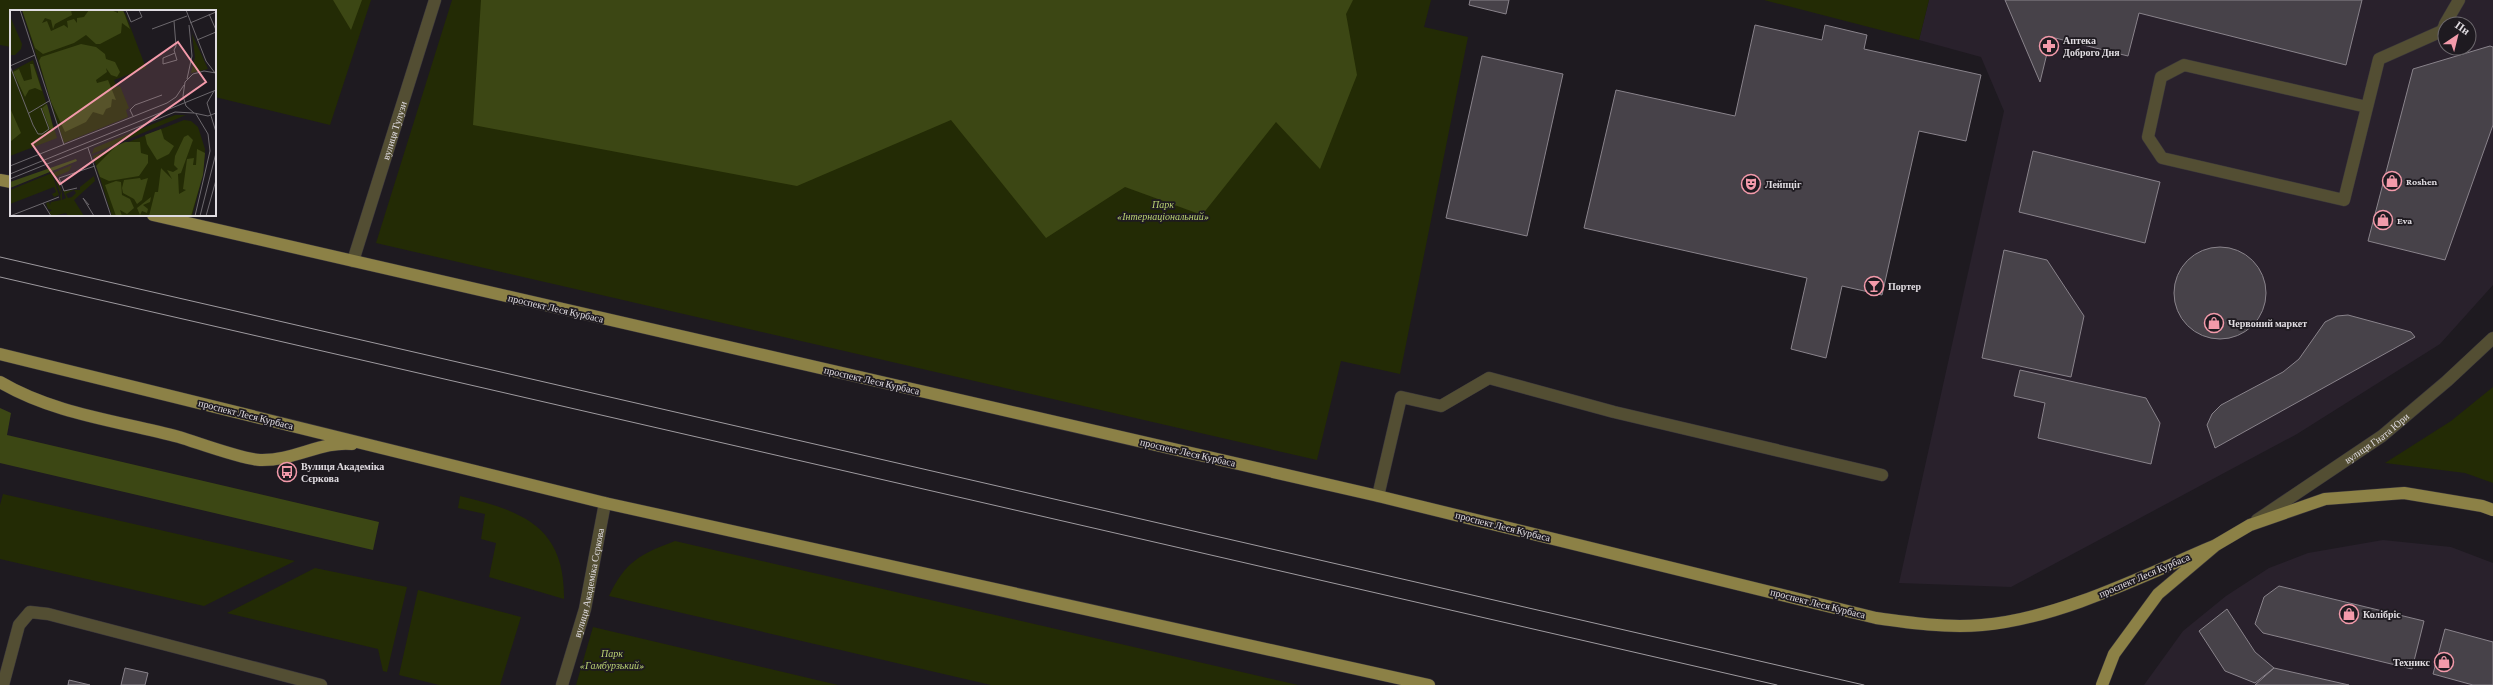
<svg xmlns="http://www.w3.org/2000/svg" width="2493" height="685" viewBox="0 0 2493 685" font-family="'Crimson Pro',serif">
<rect width="100%" height="100%" fill="#1e1a20"/>
<!-- built -->
<path fill="#29212c" fill-rule="evenodd" d="M1929,0H2493V285L2440,344L2297,434L2011,587L1899,583L2004,111L1981,57L1919,40ZM2445,24H2469V48H2445Z
M2383,540L2451,547L2493,563V685H2144L2183,631L2226,596L2269,568L2308,553Z"/>
<!-- green -->
<path fill="#232b05" d="M0,0H371L330,125L215,97V11H11V47L0,45Z
M452,0H1431L1424,27L1468,37L1400,374L1341,361L1317,460L376,243Z
M1764,0H1929L1919,40Z
M2493,387V483L2465,473L2385,463L2451,421Z
M3,494L295,561L204,606L0,559V505Z
M460,496C522,511 565,526 564,599L489,577L496,543L481,539L485,514L458,508Z
M675,541L1298,685H991L609,596C625,562 640,554 675,541Z
M315,568L407,587L387,672L383,671L378,649L227,613Z
M418,590L521,617L500,685H439L399,675Z
M593,627L838,685H576Z"/>
<!-- forest -->
<path fill="#3c4714" d="M333,0H362L351,30Z
M481,0H1353L1346,14L1357,75L1320,169L1276,122L1202,215L1125,187L1046,238L951,120L797,186L473,125Z
M0,408L11,413L7,435L379,522L373,550L0,463Z"/>
<!-- building -->
<path fill="#474249" stroke="#89838b" d="M1470,0H1509L1506,14L1469,5Z
M2005,0H2362L2346,65L2139,13L2128,56L2051,37L2040,82Z
M1755,25L1822,40L1825,25L1867,35L1864,49L1981,75L1966,141L1919,131L1882,295L1842,286L1826,358L1791,349L1807,278L1584,228L1616,90L1735,116Z
M2490,46L2493,47V125L2445,260L2368,241L2413,69Z
M1482,56L1563,74L1527,236L1446,218Z
M2033,151L2160,182L2145,243L2019,212Z
M2174 293a46 46 0 1 1 92 0a46 46 0 1 1-92 0Z
M2004,250L2047,260L2084,316L2071,377L1982,358Z
M2348,315L2411,332L2415,337L2215,448L2207,425L2212,414L2221,405L2283,372L2299,359L2325,322L2337,316Z
M2020,370L2146,398L2160,423L2151,464L2038,438L2045,403L2014,396Z
M2279,586L2424,621L2412,669L2263,633L2255,624L2264,597Z
M2227,609L2255,652L2274,668L2255,683L2225,671L2199,631Z
M2445,629L2493,642V685H2473L2433,674Z
M125,668L148,673L145,685H121Z
M2274,668L2349,685H2255Z
M69,680L90,685H68Z"/>
<g fill="none" stroke-linecap="round" stroke-linejoin="round">
<!-- minor casing -->
<g stroke="#39353b" stroke-width="13">
<g id="minor">
<path d="M2445,24L2459,0"/>
<path d="M2367,107L2184,65L2161,77L2148,137L2162,158L2344,200L2379,59L2442,31L2445,25"/>
<path id="s1" d="M353,261L435,0"/>
<path d="M1378,496L1401,397L1441,406L1489,378L1614,412L1882,475"/>
<path id="s2" d="M2257,520L2382,436L2447,381L2493,338"/>
<path d="M3,685L19,625L30,612L48,614L321,685"/>
<path id="s3" d="M562,685L585,609L605,503"/>
</g>
</g>
<!-- major casing -->
<g stroke="#39353b" stroke-width="13">
<path id="major" d="M0,180L11,182
M153,215L1378,496L1876,618C1911,623 1946,628 1982,625C2058,619 2145,575 2216,545
M0,354L605,503L1429,685
M0,382C54,414 119,421 179,437C199,443 241,459 260,460C294,461 321,441 352,444
M2102,685L2114,654L2158,594L2216,545L2250,525L2325,499L2404,493L2482,506L2493,510"/>
</g>
<!-- minor -->
<use href="#minor" stroke="#534e33" stroke-width="12"/>
<!-- major -->
<use href="#major" stroke="#8c8146" stroke-width="12"/>
<!-- tram -->
<path stroke="#9e9a9f" stroke-width="1" d="M0,257L1864,685
M0,277L1777,685"/>
</g>
<!-- icons -->
<defs>
<g id="pharmacy-ring" transform="scale(1)"><circle r="9.5" fill="#1e1a20" stroke="#f39aaa" stroke-width="1.5"/><path d="M-2-6h4v4h4v4h-4v4h-4v-4h-4v-4h4Z" fill="#f39aaa"/></g>
<g id="shop-ring" transform="scale(1)"><circle r="9.5" fill="#1e1a20" stroke="#f39aaa" stroke-width="1.5"/><path d="M-5-2.5h2.3a2.7 3.5 0 0 1 5.4 0H5L5.5 6h-11ZM-1.5-2.5h3a1.5 2.3 0 0 0-3 0Z" fill="#f39aaa"/></g>
<g id="theatre-ring" transform="scale(1)"><circle r="9.5" fill="#1e1a20" stroke="#f39aaa" stroke-width="1.5"/><path d="M-5-5.5Q0-4 5-5.5V0Q5 5 0 6Q-5 5-5 0ZM-3.3-2.5H-1v1.5H-3.3ZM1-2.5H3.3v1.5H1ZM-2.8 1Q0 5.5 2.8 1Z" fill="#f39aaa"/></g>
<g id="bar-ring" transform="scale(1)"><circle r="9.5" fill="#1e1a20" stroke="#f39aaa" stroke-width="1.5"/><path d="M-6-5H6L.8 .8V4.5H3.5V6h-7V4.5H-.8V.8Z" fill="#f39aaa"/></g>
<g id="bus-ring" transform="scale(1)"><circle r="9.5" fill="#1e1a20" stroke="#f39aaa" stroke-width="1.5"/><path d="M-5-6H5V4H4V6H2V4H-2V6H-4V4H-5ZM-3.5-4V0h7V-4ZM-3.5 1.2v1.5H-2V1.2ZM2 1.2v1.5H3.5V1.2Z" fill="#f39aaa"/></g>
</defs>
<g fill-rule="evenodd">
<use href="#pharmacy-ring" x="2049" y="46"/>
<use href="#shop-ring" x="2392" y="181"/>
<use href="#theatre-ring" x="1751" y="184"/>
<use href="#shop-ring" x="2383" y="220"/>
<use href="#bar-ring" x="1874" y="286"/>
<use href="#shop-ring" x="2214" y="323"/>
<use href="#bus-ring" x="287" y="472"/>
<use href="#shop-ring" x="2349" y="614"/>
<use href="#shop-ring" x="2444" y="662"/>
</g>
<g text-anchor="middle" stroke-width="3.5" stroke-linejoin="round" paint-order="stroke">
<!-- poi labels -->
<g font-size="10" font-weight="bold" fill="#e0dce1" stroke="#1e1a20" text-anchor="start">
<text x="2063" y="44">Аптека<tspan x="2063" dy="12">Доброго Дня</tspan></text>
<text x="2406" y="185">Roshen</text>
<text x="1765" y="188">Лейпціг</text>
<text x="2397" y="224">Eva</text>
<text x="1888" y="290">Портер</text>
<text x="2228" y="327">Червоний маркет</text>
<text x="301" y="470">Вулиця Академіка<tspan x="301" dy="12">Сєркова</tspan></text>
<text x="2363" y="618">Колібріс</text>
<text x="2430" y="666" text-anchor="end">Техникс</text>
</g>
<!-- street labels -->
<g font-size="10" fill="#e0dce1" stroke="#1e1a20">
<text dy="4" stroke="none"><textPath href="#s1" startOffset="137">вулиця Тулузи</textPath></text>
<text transform="translate(556 308) rotate(13)" y="4">проспект Леся Курбаса</text>
<text transform="translate(872 380) rotate(13)" y="4">проспект Леся Курбаса</text>
<text transform="translate(246 414) rotate(14)" y="4">проспект Леся Курбаса</text>
<text dy="4" stroke="none"><textPath href="#s2" startOffset="145">вулиця Гната Юри</textPath></text>
<text transform="translate(1188 452) rotate(13)" y="4">проспект Леся Курбаса</text>
<text transform="translate(1503 526) rotate(14)" y="4">проспект Леся Курбаса</text>
<text transform="translate(2144 575) rotate(-23)" y="4">проспект Леся Курбаса</text>
<text dy="4" stroke="none"><textPath href="#s3" startOffset="106">вулиця Академіка Сєркова</textPath></text>
<text transform="translate(1818 603) rotate(14)" y="4">проспект Леся Курбаса</text>
</g>
<!-- park labels -->
<g font-size="10" font-style="italic" fill="#b9d172" stroke="#1e1a20">
<text x="1163" y="208">Парк<tspan x="1163" dy="12">«Інтернаціональний»</tspan></text>
<text x="612" y="657">Парк<tspan x="612" dy="12">«Гамбурзький»</tspan></text>
</g>
</g>
<!-- overview -->
<g transform="translate(10 10)">
<rect width="206" height="206" fill="#1e1a20"/>
<path d="M12,0H95L97,3L106,0L115,3L136,58L104,70L107,77L110,76L119,98L116,100L118,107L54,133ZM0,6L12,34L11,39L5,45H0ZM182,24L198,59L181,63L185,47ZM23,50L47,128L0,146V62ZM165,105H176L82,144L84,138ZM174,110L181,111L188,117L195,139L193,164L182,206H102L83,146ZM62,155L59,161L45,167L51,179L50,183L43,163ZM42,163L49,185L44,187L42,184L46,182L44,177L0,194V180ZM84,166L85,171L64,190L74,206H58L56,203L42,206L39,202L42,200L38,199L36,193L39,192L40,195L41,192L51,190L50,186L52,180V190L56,188L53,181L64,180L56,184L58,188L62,187L66,183L64,180H70V177Z" fill="#232b05"/>
<path d="M12,0H61L62,5L45,14L43,19L41,10L35,8L32,13L37,11L41,21L54,15L58,18L57,11L64,9L67,13V8L74,7L79,0H101L108,3V0H113L120,19L112,13L111,23L90,34H86L76,25L64,33L33,44L25,38ZM71,34L86,37L95,44L96,49L105,52L110,62L107,67L101,65L96,58L97,62L86,70L87,73L98,70L106,90L102,89L101,97L96,99L93,105L83,102L76,112L55,122L41,92L29,51L31,47ZM20,54H23L32,81L25,78L19,80L15,87L3,62L9,59L14,71L22,69ZM37,94L40,105L44,121L40,119L32,98ZM0,98L11,123L0,132ZM151,119L154,129L164,136L159,144L147,150L137,134L135,125ZM178,125L183,130L171,163L168,164L169,184L176,180L173,179L177,149L184,148L183,155H186L187,139L195,143L193,165L181,206H139L145,182H148L151,158L162,169L157,160L163,162L168,159L164,155L165,146L174,127ZM115,132H130L131,143L138,145V153L129,166L99,171L90,167L86,156L106,136ZM66,149L67,151L0,178V172ZM130,168L131,170L138,168L132,190L127,194L124,189L113,183L112,178L114,170ZM106,171L111,172L112,185L120,189L124,198L117,204L110,200L112,206H106L95,175ZM141,187L140,192L133,195L138,199L137,203L132,201L130,205L127,198Z" fill="#3c4714"/>
<path fill="none" stroke="#6c686d" stroke-width="1" d="M10,0L54,135M116,0L121,12L132,7L129,0M176,0L196,51L205,63M199,4L206,20M164,11L166,36L164,40L167,50L153,54V48L165,43M180,13L206,2M142,19L177,6M187,30L206,22M0,56L23,115L28,124H32L39,119L31,98M0,56L25,45M206,63L194,61L183,64L175,72L173,86L176,96L184,103L198,106L206,103M177,69L182,46L179,15M204,81L197,93L206,122M19,103L39,91M123,106L120,100L125,95L152,85M78,138L101,206M0,156L157,93L166,87L174,75M0,164L206,80M0,169L165,102L184,103M67,178L54,181L49,168L85,156M33,193L41,206M79,195L73,188L84,206M0,206L49,187M185,206L200,141L198,124L186,104M190,206L206,143M196,206L206,170"/>
<path fill="#f39aaa" fill-opacity="0.15" stroke="#f39aaa" stroke-width="2" d="M168,32L196,72L50,174L22,134Z"/>
<rect width="206" height="206" fill="none" stroke="#e0dce1" stroke-width="2"/>
</g>
<!-- north arrow -->
<g transform="translate(2457 36) rotate(35)"><circle r="19" fill="#1e1a20" stroke="#6c686d"/>
<path d="M0-3L7 15L0 10L-7 15Z" fill="#f39aaa"/>
<text y="-6" font-size="11" font-weight="bold" text-anchor="middle" fill="#e0dce1">Пн</text>
</g>
</svg>
